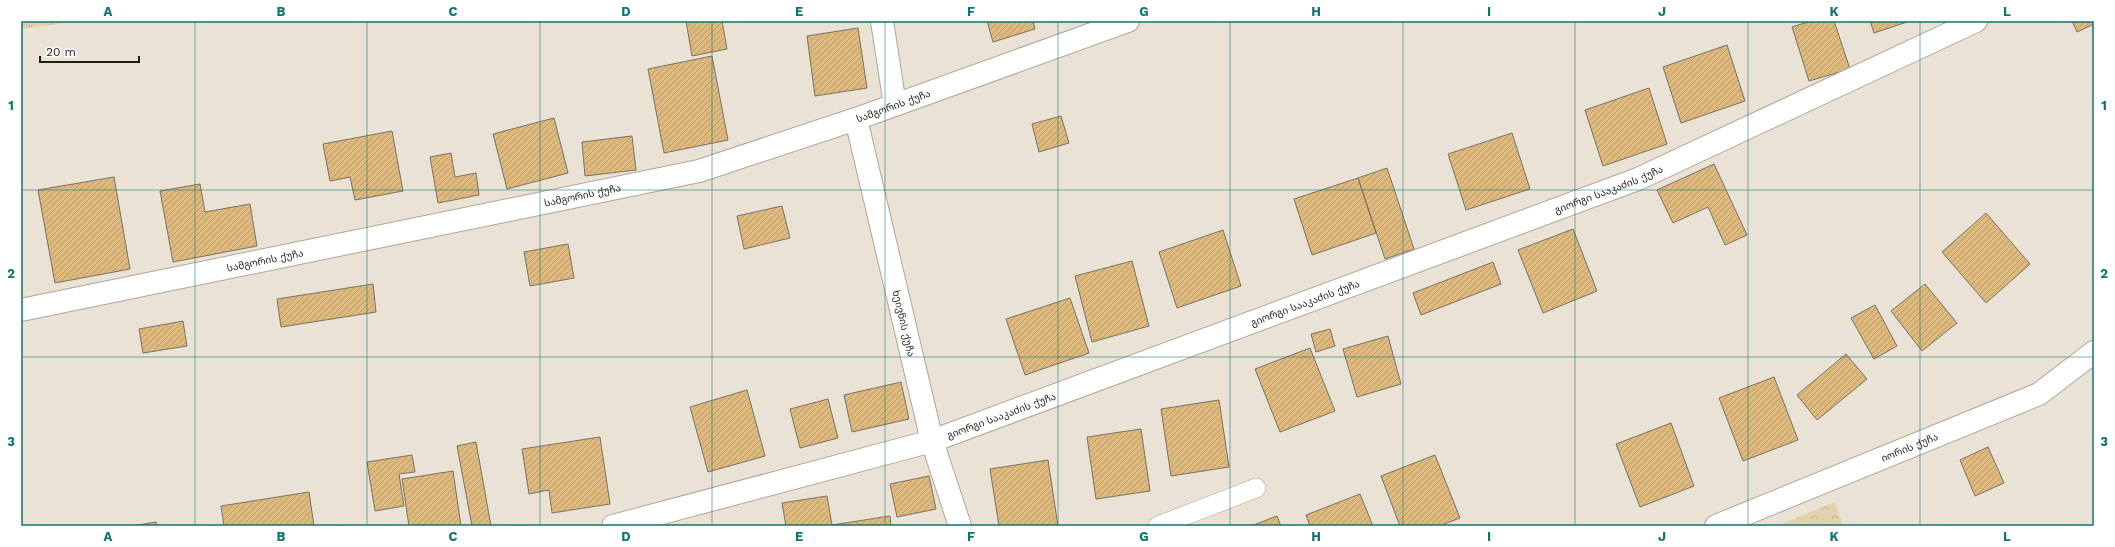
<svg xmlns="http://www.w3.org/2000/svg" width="2115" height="547" viewBox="0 0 2115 547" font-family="'Work Sans','Noto Sans Georgian',sans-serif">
<defs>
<pattern id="grass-tufts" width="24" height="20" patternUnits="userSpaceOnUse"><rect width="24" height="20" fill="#e7d0ad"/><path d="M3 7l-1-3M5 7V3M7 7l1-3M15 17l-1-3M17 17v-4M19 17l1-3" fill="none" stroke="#c6b294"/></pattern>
<pattern id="forest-crowns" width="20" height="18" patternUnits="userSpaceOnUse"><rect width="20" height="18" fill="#e7d0ad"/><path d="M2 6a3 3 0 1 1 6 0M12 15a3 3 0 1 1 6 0" fill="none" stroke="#c6b294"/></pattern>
<pattern id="building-hatch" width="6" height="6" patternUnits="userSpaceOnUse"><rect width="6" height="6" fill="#deb97d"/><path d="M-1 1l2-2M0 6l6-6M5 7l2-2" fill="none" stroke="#be9f6b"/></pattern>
</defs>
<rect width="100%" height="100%" fill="#eae2d5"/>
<!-- grass -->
<path fill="url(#grass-tufts)" d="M21,21H81L21,29Z"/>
<!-- forest -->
<path fill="url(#forest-crowns)" d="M1835,502L1843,526H1776Z"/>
<!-- building -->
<path fill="url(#building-hatch)" stroke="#7a7267" d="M686,21H722L727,49L692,56Z
M987,21H1033L1035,29L993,42Z
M1811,21H1834L1850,69L1809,81L1792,27Z
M1870,21H1910L1874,33Z
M2072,21H2094V24L2077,32Z
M858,28L867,88L815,96L807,36Z
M1727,45L1745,101L1681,123L1663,67Z
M712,56L728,140L664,153L648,69Z
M1649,88L1667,144L1603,166L1585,110Z
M1061,116L1069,143L1039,152L1032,124Z
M554,118L568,173L507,189L493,134Z
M392,131L403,191L355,200L350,177L330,181L323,144Z
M1512,133L1530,189L1466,210L1448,154Z
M632,136L636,170L585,176L582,142Z
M451,153L455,177L476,173L479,195L438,203L430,157Z
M1714,164L1747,235L1725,245L1708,207L1673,223L1657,190Z
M1387,168L1414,249L1385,259L1358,178Z
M114,177L130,269L55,283L38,190Z
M1358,178L1376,233L1312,255L1294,199Z
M200,184L205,212L250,204L257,246L173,262L160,191Z
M782,206L790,238L744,249L737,216Z
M1986,213L2030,264L1986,303L1942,252Z
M1573,229L1597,291L1543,313L1518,250Z
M1223,230L1241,286L1177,308L1159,252Z
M568,244L574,278L530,286L524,252Z
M1132,261L1149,326L1092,342L1075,276Z
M1493,262L1501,284L1421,315L1413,293Z
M373,284L376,312L281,327L277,299Z
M1925,284L1957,323L1922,351L1891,311Z
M1070,298L1089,353L1025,375L1006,319Z
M1875,305L1897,346L1874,359L1851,318Z
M183,321L187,346L143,353L139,329Z
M1330,329L1335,346L1316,352L1311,334Z
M1388,336L1401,384L1357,397L1343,349Z
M1310,348L1335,411L1280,432L1255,369Z
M1846,354L1867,379L1817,420L1797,395Z
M1774,377L1798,440L1743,461L1719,398Z
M901,382L909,419L852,432L844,395Z
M747,390L765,456L708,472L690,407Z
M828,399L838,438L800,448L790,409Z
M1219,400L1229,467L1171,476L1161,409Z
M1671,423L1694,486L1640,507L1616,444Z
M1141,429L1150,491L1096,499L1087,437Z
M600,437L610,504L552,513L549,490L529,494L522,449Z
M476,442L491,526H472L457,446Z
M1988,447L2004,483L1975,496L1960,460Z
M412,455L415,472L399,474L404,506L375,511L367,462Z
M1435,455L1460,518L1439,526H1400L1381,476Z
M1048,460L1058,526H999L990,469Z
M453,471L461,526H409L402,479Z
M929,476L936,509L897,517L890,484Z
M309,492L314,526H224L221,506Z
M1360,494L1373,526H1310L1306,515Z
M827,496L832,525L890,516L891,526H786L782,503Z
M1277,516L1281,526H1251Z
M156,522L157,526H132Z"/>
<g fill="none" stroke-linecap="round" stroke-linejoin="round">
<!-- lane casing -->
<g stroke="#aea69a" stroke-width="20">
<path id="lane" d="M1158,526L1256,488"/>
</g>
<!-- street casing -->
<g stroke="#aea69a" stroke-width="24">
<g id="street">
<path d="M882,21L895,105"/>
<path id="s1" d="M856,119L932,441L960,526"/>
<path id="s2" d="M21,310L699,171L856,119L1128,21"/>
<path id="s3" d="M613,526L932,441L1638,179L1976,21"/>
</g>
</g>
<!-- secondary casing -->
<g stroke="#aea69a" stroke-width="24">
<g id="secondary">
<path id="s4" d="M1716,526L2039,394L2094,352"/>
</g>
</g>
<!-- lane -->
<use href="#lane" stroke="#fff" stroke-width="19"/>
<!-- street -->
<use href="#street" stroke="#fff" stroke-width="22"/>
<!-- secondary -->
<use href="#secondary" stroke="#fff" stroke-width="22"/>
</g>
<!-- grid -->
<path fill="none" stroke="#0f766e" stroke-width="1" stroke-opacity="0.55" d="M195,21V526M367,21V526M540,21V526M712,21V526M885,21V526M1058,21V526M1230,21V526M1403,21V526M1575,21V526M1748,21V526M1920,21V526M21,190H2094M21,357H2094"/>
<g text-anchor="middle" stroke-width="3" stroke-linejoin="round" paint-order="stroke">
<!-- street labels -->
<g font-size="10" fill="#201d19" stroke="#fff">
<text dy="4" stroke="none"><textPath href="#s2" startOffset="897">სამგორის ქუჩა</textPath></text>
<text dy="4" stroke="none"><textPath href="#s3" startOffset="1052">გიორგი სააკაძის ქუჩა</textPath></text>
<text dy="4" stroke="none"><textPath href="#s2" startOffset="573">სამგორის ქუჩა</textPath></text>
<text dy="4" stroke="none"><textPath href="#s2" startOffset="249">სამგორის ქუჩა</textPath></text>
<text dy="4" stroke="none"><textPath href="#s3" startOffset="728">გიორგი სააკაძის ქუჩა</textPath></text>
<text dy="4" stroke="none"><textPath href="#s1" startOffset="210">ხეივნის ქუჩა</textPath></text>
<text dy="4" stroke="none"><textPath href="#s3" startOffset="404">გიორგი სააკაძის ქუჩა</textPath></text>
<text dy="4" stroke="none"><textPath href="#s4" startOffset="209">იორის ქუჩა</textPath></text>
</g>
</g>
<!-- border -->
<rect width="2115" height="547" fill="none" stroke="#ffffff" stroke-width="44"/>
<!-- scale -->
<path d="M40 56v6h99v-6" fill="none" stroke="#201d19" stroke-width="2"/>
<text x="46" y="56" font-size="12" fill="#201d19" stroke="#ffffff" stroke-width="3" paint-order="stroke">20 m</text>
<rect x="22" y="22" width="2071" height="503" fill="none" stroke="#0f766e" stroke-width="1.5"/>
<g font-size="13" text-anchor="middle" font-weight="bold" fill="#0f766e">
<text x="108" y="16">A</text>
<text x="281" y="16">B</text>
<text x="453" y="16">C</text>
<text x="626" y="16">D</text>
<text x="799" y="16">E</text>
<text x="971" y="16">F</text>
<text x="1144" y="16">G</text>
<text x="1316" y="16">H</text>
<text x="1489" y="16">I</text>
<text x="1662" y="16">J</text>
<text x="1834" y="16">K</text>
<text x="2007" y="16">L</text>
<text x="11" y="110">1</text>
<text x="2104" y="110">1</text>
<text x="11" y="278">2</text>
<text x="2104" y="278">2</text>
<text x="11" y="446">3</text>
<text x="2104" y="446">3</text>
<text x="108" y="541">A</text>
<text x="281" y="541">B</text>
<text x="453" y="541">C</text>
<text x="626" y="541">D</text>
<text x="799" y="541">E</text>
<text x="971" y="541">F</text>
<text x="1144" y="541">G</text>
<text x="1316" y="541">H</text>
<text x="1489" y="541">I</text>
<text x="1662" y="541">J</text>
<text x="1834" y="541">K</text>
<text x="2007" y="541">L</text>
</g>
</svg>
